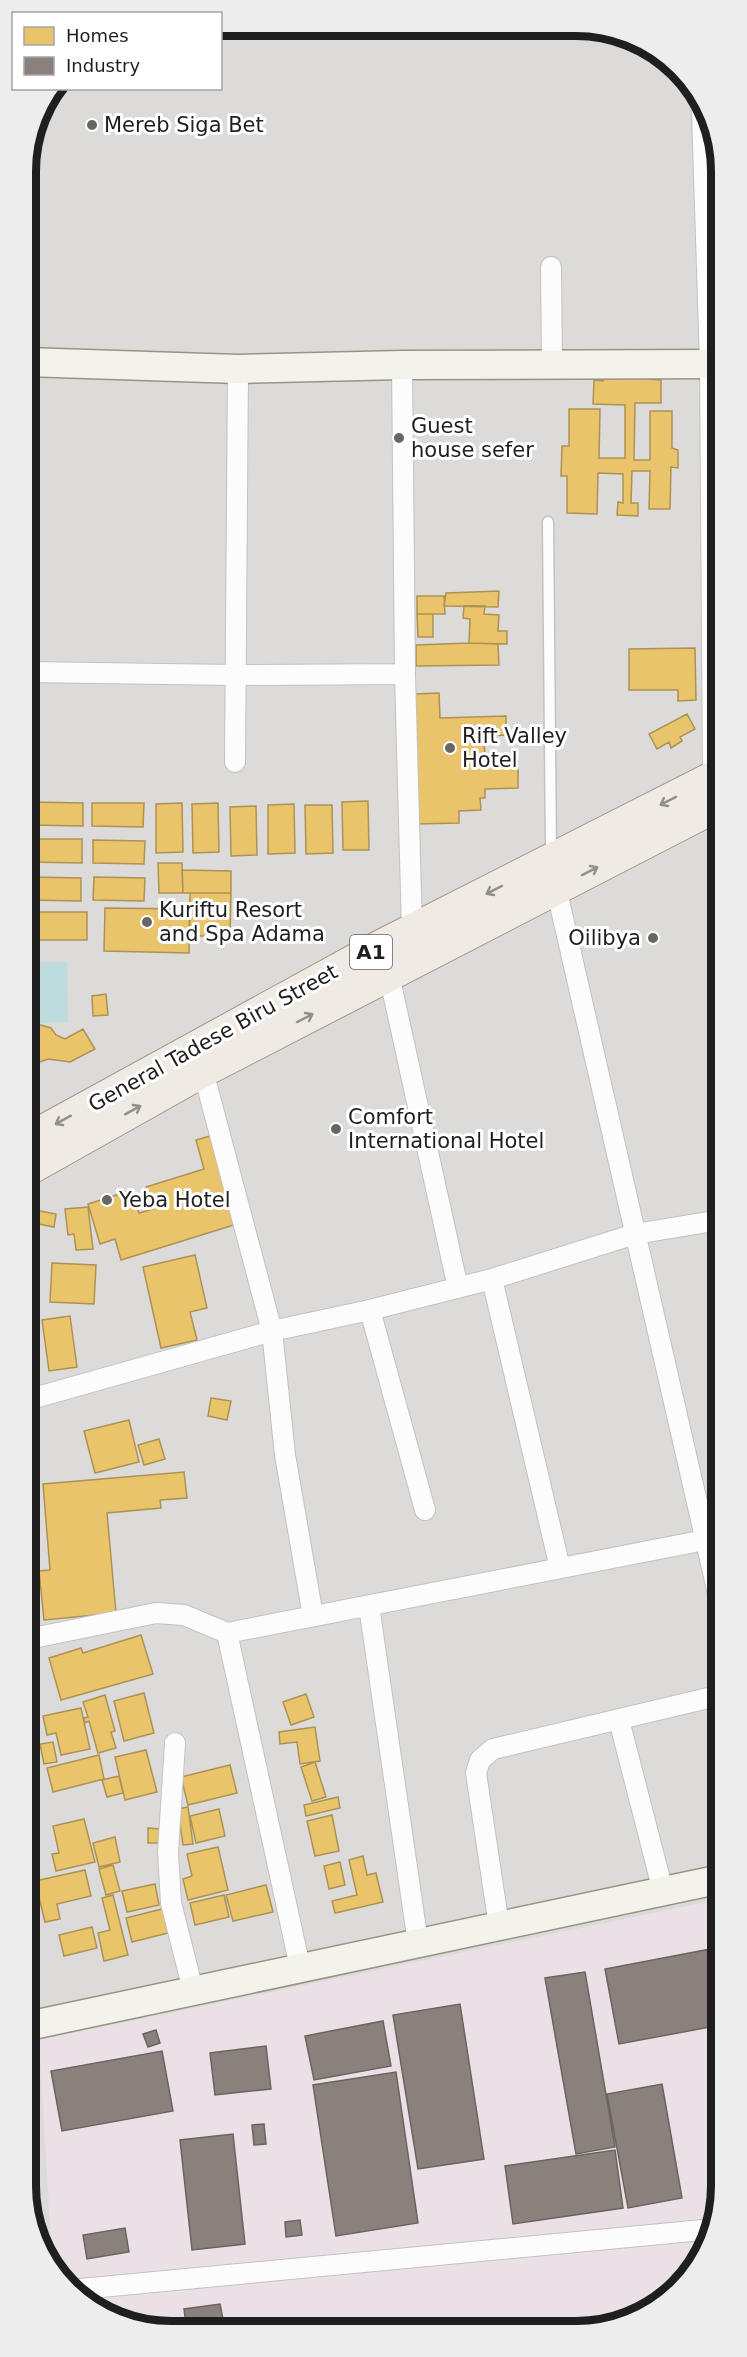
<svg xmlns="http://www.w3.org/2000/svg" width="747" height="2357" viewBox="0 0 747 2357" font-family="'DejaVu Sans',sans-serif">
<rect width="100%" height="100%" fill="#edebe8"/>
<!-- residential -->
<path fill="#dcdbd9" d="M221,26L605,28L679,68L719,143L721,2195L711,2241L686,2282L649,2312L604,2329H142L68,2289L28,2214L26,162L37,115L55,89L220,88Z"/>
<!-- industrial -->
<path fill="#eae1e7" d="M721,1899V2195L711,2241L686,2282L649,2312L604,2329H142L68,2289L52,2259L39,2040Z"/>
<!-- water -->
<path fill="#bddcde" d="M32,962H67L68,1022L33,1023Z"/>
<!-- homes -->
<path fill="#e9c46a" stroke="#ac9254" stroke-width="1.5" d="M603,371H649V379L661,380V403H635L634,460H650V411H672V448L678,450V468L671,467L670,509H649L650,471H632L631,503H638V516L617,515L618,502L623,503V474L598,473L597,514L567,513V476H561L562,446H569V409H600L599,458H625V405L593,404L594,380L603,381Z
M499,591L498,607L444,606L446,593Z
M417,596H444L445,614H417Z
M464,606H485L484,614L499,615L498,631H507V644L469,643L470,619L463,618Z
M417,614H433V637H418Z
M469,643L498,644L499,665L416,666V645Z
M695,648L696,700L678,701V690H629V649Z
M439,693L440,718L506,716V735L484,736L485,760L518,759V788L485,789V798H480L481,810L459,811V823L417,824L414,694Z
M687,714L695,729L680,737L682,741L671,748L669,742L657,749L649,734Z
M368,801L369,850H343L342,802Z
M31,802L83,803V826L31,825Z
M92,803H144L143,827L92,826Z
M182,803L183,852L156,853V804Z
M218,803L219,852L193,853L192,804Z
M294,804L295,853L268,854V805Z
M305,805H332L333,853L306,854Z
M256,806L257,855L231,856L230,807Z
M31,839H82V863L30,862Z
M93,840L145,841L144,864L93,863Z
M158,863H182L183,893H159Z
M182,870L231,871V893H183Z
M30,877L81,878V901L29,900Z
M94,877L145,878L144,901L93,900Z
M190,893H231L230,936H189Z
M105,908L190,909L189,953L104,951Z
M27,912H87V940H27Z
M106,994L108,1015L93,1016L92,996Z
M41,1025L51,1028L56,1035L65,1039L83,1029L95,1049L70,1062L48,1059L40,1062L27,1054V1028Z
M210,1136L237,1224L121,1260L115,1239L100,1244L88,1204L132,1190L139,1213L153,1209L146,1187L204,1169L196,1140Z
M88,1207L93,1249L76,1250L74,1234L68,1235L65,1209Z
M35,1210L56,1214L54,1227L33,1223Z
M195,1255L207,1308L190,1312L197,1340L161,1348L143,1267Z
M52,1263L96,1265L94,1304L50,1302Z
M70,1316L77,1367L49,1371L42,1320Z
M211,1398L231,1401L227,1420L208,1416Z
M129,1420L139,1462L95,1473L84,1431Z
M159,1439L165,1459L144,1465L138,1445Z
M184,1472L187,1498L160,1500L161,1508L107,1513L116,1613L44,1620L39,1571L50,1570L43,1484Z
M141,1635L153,1674L61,1700L49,1658L81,1648L83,1653Z
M144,1693L154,1733L124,1741L114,1701Z
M306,1694L314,1717L291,1725L283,1702Z
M105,1695L115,1731L111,1732L116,1748L98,1753L89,1721L85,1723L84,1718L88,1717L83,1702Z
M81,1708L90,1749L61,1755L56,1733L47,1735L43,1716Z
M315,1727L320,1761L300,1764L297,1742L280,1744L279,1732Z
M53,1742L57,1762L44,1764L40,1744Z
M146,1750L157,1792L125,1800L115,1757Z
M99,1755L104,1779L53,1792L47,1768Z
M315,1762L326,1797L312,1801L301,1767Z
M230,1765L237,1793L188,1805L181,1777Z
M119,1776L123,1793L107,1797L102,1780Z
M338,1797L340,1808L306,1816L304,1805Z
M188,1807L193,1844L183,1845L178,1809Z
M219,1809L225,1836L196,1843L190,1816Z
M332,1815L339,1851L315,1856L307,1821Z
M84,1819L95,1862L56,1871L52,1854L59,1853L53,1826Z
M148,1828L160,1829V1843H148Z
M115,1837L120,1862L99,1867L93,1843Z
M218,1847L228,1890L188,1900L183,1879L192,1876L187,1854Z
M363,1856L367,1875L376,1873L383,1902L335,1913L332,1901L357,1895L349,1860Z
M340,1862L345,1885L329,1889L324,1866Z
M113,1865L120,1891L106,1895L99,1869Z
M85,1870L91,1896L57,1904L60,1919L45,1922L35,1881Z
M155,1884L159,1905L127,1912L122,1891Z
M266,1885L273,1912L233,1921L226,1895Z
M113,1895L128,1955L104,1961L98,1933L110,1930L102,1898Z
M224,1895L229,1917L195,1925L190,1903Z
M166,1908L172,1932L132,1942L126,1918Z
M92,1927L97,1948L64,1956L59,1935Z"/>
<!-- industry -->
<path fill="#8a817c" stroke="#6a6460" stroke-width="1.5" d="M721,1947V2025L619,2044L605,1969Z
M585,1972L615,2147L576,2154L545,1978Z
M460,2004L484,2159L418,2169L393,2015Z
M383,2021L391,2066L314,2080L305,2036Z
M156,2030L160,2043L148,2047L143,2034Z
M266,2046L271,2089L215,2095L210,2053Z
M162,2051L173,2111L62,2131L51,2071Z
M396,2072L418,2223L336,2236L313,2085Z
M662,2084L682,2198L628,2208L607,2094Z
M264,2124L266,2144L254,2145L252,2125Z
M233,2134L245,2244L192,2250L180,2140Z
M615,2150L623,2208L513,2224L505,2166Z
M300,2220L302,2235L286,2237L285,2222Z
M125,2228L129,2252L87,2259L83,2235Z
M220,2304L223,2319L186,2324L184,2309Z"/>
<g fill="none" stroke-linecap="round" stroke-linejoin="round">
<!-- lane casing -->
<g stroke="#c3c2c0" stroke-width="13">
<path id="lane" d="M548,522L551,855"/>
</g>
<!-- street casing -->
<g stroke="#c3c2c0" stroke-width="22">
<path id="street" d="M702,112L710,364L713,777L714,787
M551,267L552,365
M402,365L405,674L412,931
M26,672L235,675L405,674
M235,762L238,369
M554,879L721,1607
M387,966L458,1288
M203,1071L272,1331L285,1455L313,1616
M492,1279L560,1568
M370,1310L425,1510
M27,1400L272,1331L370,1310L492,1279L635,1234L720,1220
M369,1606L418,1943
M227,1633L300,1967
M28,1639L156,1613L184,1615L227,1633L705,1540
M619,1720L663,1891
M175,1743L168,1852L171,1903L193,1990
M499,1926L476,1773L480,1760L493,1749L721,1695
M70,2290L713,2229"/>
</g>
<!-- secondary casing -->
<g stroke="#979581" stroke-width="31">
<path id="secondary" d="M26,362L238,369L402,365L719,364
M28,2026L721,1879"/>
</g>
<!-- primary casing -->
<g stroke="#a29586" stroke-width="34">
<path id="primary" d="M27,1140L381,946L720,774
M27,1170L203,1071L720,804"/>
</g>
<!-- lane -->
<use href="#lane" stroke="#fcfcfc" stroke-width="10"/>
<!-- street -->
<use href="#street" stroke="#fcfcfc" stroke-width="20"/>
<!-- secondary -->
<use href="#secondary" stroke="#f3f2eb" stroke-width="28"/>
<!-- primary -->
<use href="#primary" stroke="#f0eae5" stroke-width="32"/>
</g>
<!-- one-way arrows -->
<defs><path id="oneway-shaft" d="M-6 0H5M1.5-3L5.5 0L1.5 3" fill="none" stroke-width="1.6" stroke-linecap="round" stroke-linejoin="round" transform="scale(1.5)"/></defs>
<g stroke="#928f8c">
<use href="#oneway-shaft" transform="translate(668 801) rotate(153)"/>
<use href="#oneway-shaft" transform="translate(590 871) rotate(-27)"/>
<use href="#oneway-shaft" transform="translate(494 890) rotate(153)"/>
<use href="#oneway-shaft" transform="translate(305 1018) rotate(-27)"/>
<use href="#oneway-shaft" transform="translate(133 1110) rotate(-29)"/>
<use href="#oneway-shaft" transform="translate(63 1120) rotate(151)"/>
</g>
<!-- markers -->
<g fill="#676665" stroke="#fff" stroke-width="2">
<circle cx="92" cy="125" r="6"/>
<circle cx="399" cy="438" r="6"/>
<circle cx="450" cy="748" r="6"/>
<circle cx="147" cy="922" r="6"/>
<circle cx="653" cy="938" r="6"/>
<circle cx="336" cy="1129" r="6"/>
<circle cx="107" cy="1200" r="6"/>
</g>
<g text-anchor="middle" stroke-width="6" stroke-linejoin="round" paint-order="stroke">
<!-- shield labels -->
<rect fill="#fff" stroke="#626262" stroke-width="1.5" x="350" y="935" width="42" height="34" rx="4.5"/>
<g font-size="20" font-weight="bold" fill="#1f1f1f">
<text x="371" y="959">A1</text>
</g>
<!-- poi labels -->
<g font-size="21" fill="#1f1f1f" stroke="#fff" text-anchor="start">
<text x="104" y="132">Mereb Siga Bet</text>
<text x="411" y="433">Guest<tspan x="411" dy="24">house sefer</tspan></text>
<text x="462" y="743">Rift Valley<tspan x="462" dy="24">Hotel</tspan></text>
<text x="159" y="917">Kuriftu Resort<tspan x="159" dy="24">and Spa Adama</tspan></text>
<text x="641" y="945" text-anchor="end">Oilibya</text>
<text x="348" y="1124">Comfort<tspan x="348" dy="24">International Hotel</tspan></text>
<text x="119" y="1207">Yeba Hotel</text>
</g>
<!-- street labels -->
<g font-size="21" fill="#1f1f1f" stroke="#fff">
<text transform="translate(213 1038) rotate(-29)" y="7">General Tadese Biru Street</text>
</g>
</g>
<!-- crop -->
<path d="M0 0H747V2357H0ZM171 36H576A135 135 0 0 1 711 171V2186A135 135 0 0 1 576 2321H171A135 135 0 0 1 36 2186V171A135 135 0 0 1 171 36Z" fill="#ededed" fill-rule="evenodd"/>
<path fill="none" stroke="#1f1f1f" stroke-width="8" d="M171 36H576A135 135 0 0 1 711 171V2186A135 135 0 0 1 576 2321H171A135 135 0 0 1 36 2186V171A135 135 0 0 1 171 36Z"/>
<!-- legend -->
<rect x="12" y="12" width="210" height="78" fill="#ffffff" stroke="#a5a5a5" stroke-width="1.5"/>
<rect x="24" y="27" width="30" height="18" fill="#e9c46a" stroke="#a5a5a5" stroke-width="1.5"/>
<text x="66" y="42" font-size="18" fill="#1f1f1f">Homes</text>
<rect x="24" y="57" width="30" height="18" fill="#8a817c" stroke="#a5a5a5" stroke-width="1.5"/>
<text x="66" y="72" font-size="18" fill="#1f1f1f">Industry</text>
</svg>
